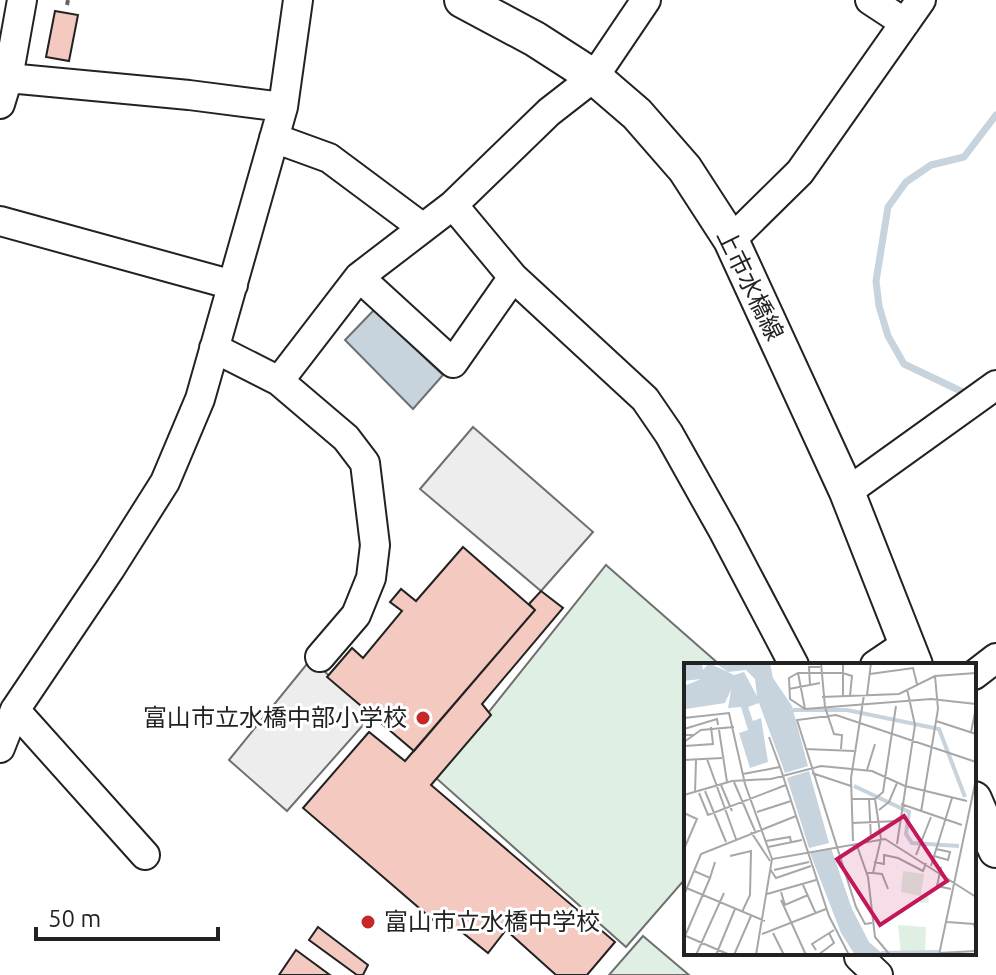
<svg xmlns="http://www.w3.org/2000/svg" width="996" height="975" viewBox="0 0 996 975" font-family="Ubuntu,'Noto Sans JP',sans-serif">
<rect width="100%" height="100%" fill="#fff"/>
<!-- green -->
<path fill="#e0efe3" stroke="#6f6f6f" stroke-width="2" d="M606,565L720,665H686V878L626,947L436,778Z
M643,936L689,975H609Z"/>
<!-- parking -->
<path fill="#ededed" stroke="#6f6f6f" stroke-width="2" d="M473,427L593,532L541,591L420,489Z
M311,659L372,715L287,811L229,760Z"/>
<!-- water -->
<path fill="#c7d3dd" stroke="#6f6f6f" stroke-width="2" d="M374,310L443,375L413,409L345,340Z"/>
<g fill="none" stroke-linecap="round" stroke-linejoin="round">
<!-- stream -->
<path stroke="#c7d3dd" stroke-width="7" d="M969,395L904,364L888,336L879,306L876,281L888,207L906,182L931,165L964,157L996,115"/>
</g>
<!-- building -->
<path fill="#f3c9c0" stroke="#222" stroke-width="2" d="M55,11L78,15L69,61L46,57Z
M463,547L535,610L414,751L327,677L352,648L363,658L402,611L390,602L401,589L416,601Z
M541,591L563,608L482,704L491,715L431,785L615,942L587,975H556L506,930L488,953L453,925L447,932L303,808L369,732L405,761L535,610L529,604Z
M318,927L368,965L363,975H357L309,940Z
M296,950L330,975H279Z"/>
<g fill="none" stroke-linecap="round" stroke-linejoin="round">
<!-- minor casing -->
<g stroke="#222" stroke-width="32">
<path id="minor" d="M870,0L905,23
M8,78L189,95L283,107
M0,104L8,78L22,0
M274,138L329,158L423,228
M453,205L513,277
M0,221L233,285
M731,240L800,172L921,0
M359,277L453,363L513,277L645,399L669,434L724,532L794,665
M214,348L279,381L359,277L453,205L549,112L594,77L646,0
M279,381L346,438L365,463L375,545L371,578L356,615L320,657
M847,492L996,385
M875,665L906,644
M974,675L996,658
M15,710L145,855
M0,748L15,710L110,569L165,482L200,399L283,107L298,0
M862,953L859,957L878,975"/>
</g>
<!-- major casing -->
<g stroke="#222" stroke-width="38">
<path id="major" d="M462,0L535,39L594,77L637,114L685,169L731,240L847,492L915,665
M974,799L996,850"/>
</g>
<!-- path -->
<path stroke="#646464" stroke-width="4" stroke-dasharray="6 4" stroke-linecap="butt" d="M67,5L68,0"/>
<!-- minor -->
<use href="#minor" stroke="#fff" stroke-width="28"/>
<!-- major -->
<use href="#major" stroke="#fff" stroke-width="34"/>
</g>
<!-- markers -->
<g fill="#c62828" stroke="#fff" stroke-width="3">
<circle cx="423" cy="718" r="8"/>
<circle cx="368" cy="922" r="8"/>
</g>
<g text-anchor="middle" stroke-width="6" stroke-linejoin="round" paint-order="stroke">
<!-- street labels -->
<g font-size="24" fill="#222" stroke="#fff">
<text transform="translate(750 285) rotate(64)" y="8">上市水橋線</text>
</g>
<!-- poi labels -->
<g font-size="24" fill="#222" stroke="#fff" text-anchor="end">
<text x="407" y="726">富山市立水橋中部小学校</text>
<text x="384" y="930" text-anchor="start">富山市立水橋中学校</text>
</g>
</g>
<!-- overview -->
<g transform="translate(684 663)">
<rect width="292" height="292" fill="#fff"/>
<path d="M219,208L240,211L237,231L244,232L245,240H236L237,233L217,229ZM214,262L242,264L241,292H217Z" fill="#e0efe3"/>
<path d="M0,0H18L19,7L25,0L50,12L60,9L73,33L71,16L62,7L44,9L31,0H86L89,15L108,43L124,103L101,110L75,40L64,44L69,58L77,55L84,99L66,105L55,70L64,67L57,44L44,45L47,27L41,40L2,46L0,23L17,16L0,18ZM125,108L145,180L125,185L103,115ZM147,185L168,246L185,279L200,292H171L157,270L126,190Z" fill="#c7d3dd"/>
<path fill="none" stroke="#c7d3dd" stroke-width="4" d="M109,47H163L255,66L281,134M170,123L225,149L222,171L228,180L275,183M197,290L255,289"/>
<path fill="none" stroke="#a7a7a7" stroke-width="2" d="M137,0L141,44L150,71L158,72L157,86M114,10L121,46M186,11L229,5L233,21M126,22L125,4H136M105,26L136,20M183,32L187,0M159,33V0M166,33L168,13L159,10H114L105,15L106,36L121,46L247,36L292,41M138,34L215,31L251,13L292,10M0,55L45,50L61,121L88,196M252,58L292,71M0,66L33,56L34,62M35,67L43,119M287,69L292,45M85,74L96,104M0,79L17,67L50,64M1,83L29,81L27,64M121,86L170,88M0,91L1,72H11M23,96L52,176M0,97L38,95M183,107L191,81M128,110L167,123M59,111L96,104L145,253L165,292M50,119L71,168M37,122L48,148M21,128L42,179M11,130L12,97M15,130L24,152L102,122M0,132L48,118L87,116L137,103L188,108L221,123L283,138M168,136H191L199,129L212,43M185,136L187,176M217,141L278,162M195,147L205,139L213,120M73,149L107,138M237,149L254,46L251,13M0,150L13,156L0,186M168,160L215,158M67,169L86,198M82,178L106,174L107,179M169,178L167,115L180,32M172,180L184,214L191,274L206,292M213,181L231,62L223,26M84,184L118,177M232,192L247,154M46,193L67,188L66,232L58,249M250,193L264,197L266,189L252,186M190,199L200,201V192L214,195L239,208L242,200M247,203L268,135M257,204L253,223L267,226M86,206L92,215L127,203M90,207L125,199M10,208L26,215L31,199M183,210H189L197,176L191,136M189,210L198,211L204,226M119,222L132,251M0,224L81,258M97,229L101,242L124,232M83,231L132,217M0,232L17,191L112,153M97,237L122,292M263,259L290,261L292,269M188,260L181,261L172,244L113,57L152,52L292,99M89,270L100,292M78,271L142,246M1,273L26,215M2,273L46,292M132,287L128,281L150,267M255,290L292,288M12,292L40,230M32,292L51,246M50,292L67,253M72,292L88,196L201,176L292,234M134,292L150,280L145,270M255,292L292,116"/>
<path fill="#c2185b" fill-opacity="0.15" stroke="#c2185b" stroke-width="4" d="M220,153L263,218L196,262L153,196Z"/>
<rect width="292" height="292" fill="none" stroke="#222" stroke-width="4"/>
</g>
<!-- scale -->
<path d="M36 927v12h182v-12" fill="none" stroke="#222222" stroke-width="4"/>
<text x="48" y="927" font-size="24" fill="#222222" stroke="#ffffff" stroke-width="6" paint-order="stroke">50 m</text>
</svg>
